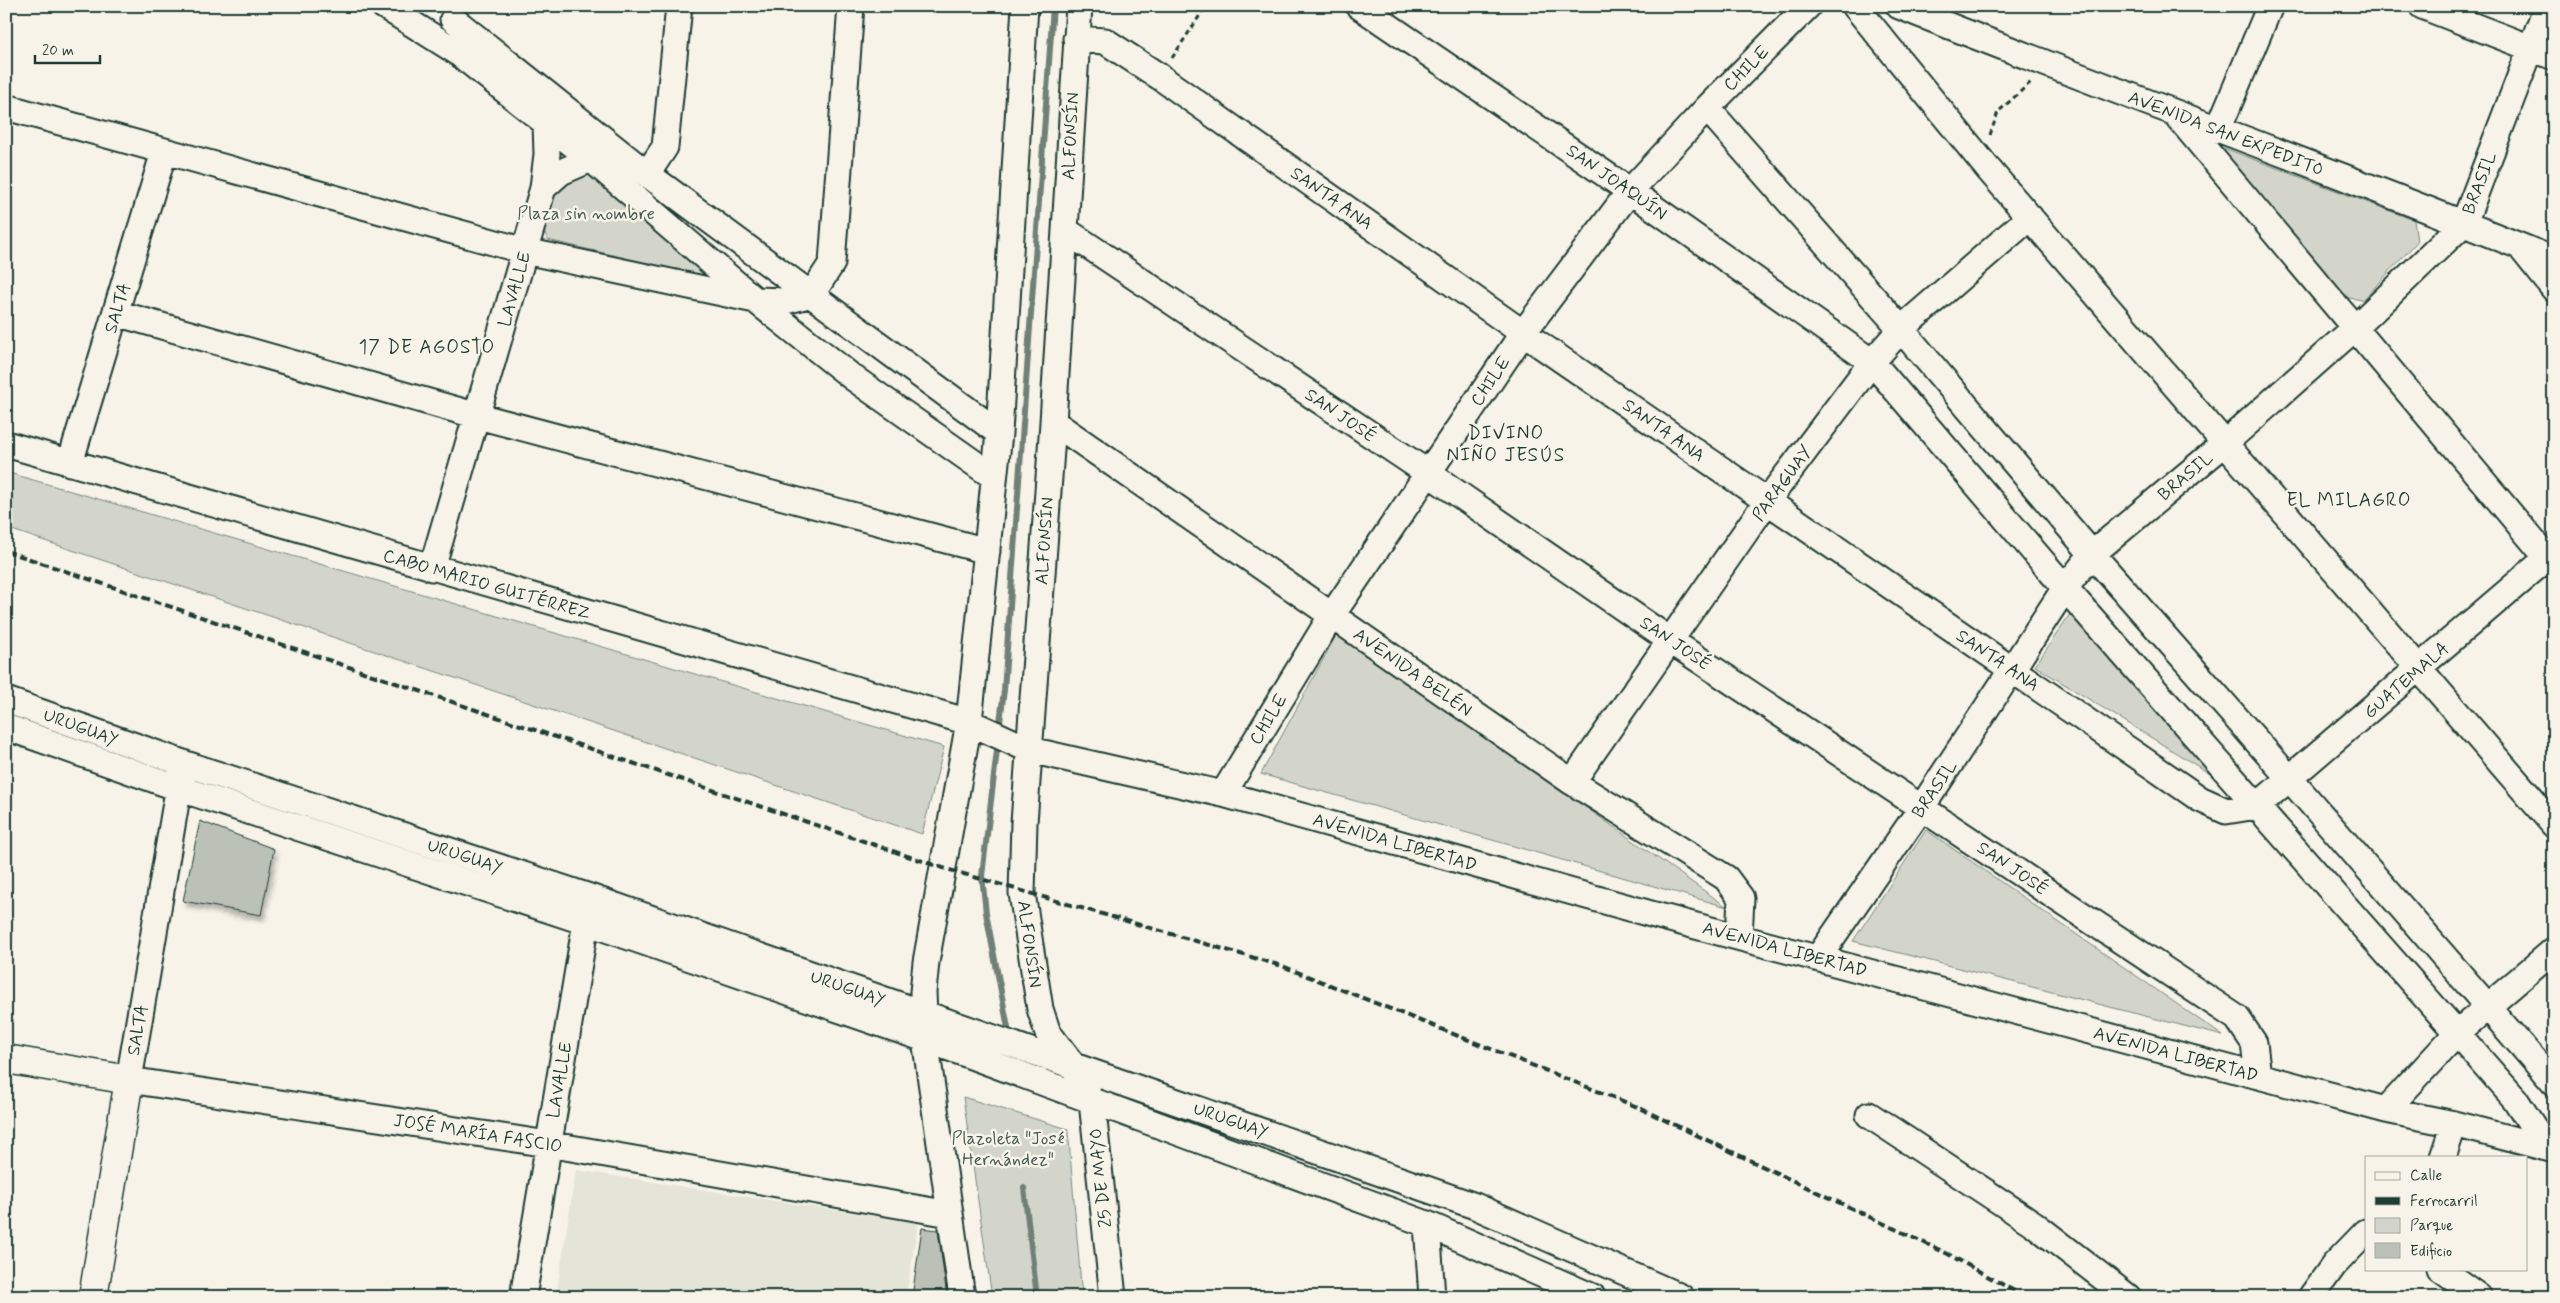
<svg xmlns="http://www.w3.org/2000/svg" width="2560" height="1303" viewBox="0 0 2560 1303" font-family="Mynerve,sans-serif">
<defs>
<filter id="shadow"><feDropShadow dx="3" dy="5.5" stdDeviation="2.5" flood-color="#0004"/></filter>
</defs>
<rect width="100%" height="100%" fill="#f7f3e8"/>
<filter id="ink" filterUnits="userSpaceOnUse"><feTurbulence type="fractalNoise" baseFrequency=".02" numOctaves="2"/><feDisplacementMap in="SourceGraphic" scale="10" xChannelSelector="R" yChannelSelector="G"/><feConvolveMatrix kernelMatrix="1 2 1 2 8 2 1 2 1" color-interpolation-filters="sRGB"/></filter>
<g filter="url(#ink)">
<!-- built -->
<path fill="#e5e4d9" d="M576,1170L918,1223L906,1297H556Z"/>
<!-- green -->
<path fill="#d3d5ca" stroke="#79897f" d="M2221,147L2414,220L2417,242L2363,300L2343,297Z
M589,173L711,278L548,240L543,229C555,191 550,189 589,173Z
M6,472L944,747L922,834L6,528Z
M2072,611L2220,780L2035,666Z
M1338,632L1727,907L1261,774Z
M1926,830L2223,1036L1853,941Z
M963,1097L1068,1129L1082,1297H992Z"/>
<g fill="none" stroke-linecap="round" stroke-linejoin="round">
<!-- stream -->
<path stroke="#6f8077" stroke-width="6" d="M999,730L1004,690L1053,6
M998,742L982,876L986,913L1008,1028
M1024,1188L1037,1297"/>
</g>
<!-- building -->
<path fill="#bbc1b6" stroke="#1f3d34" filter="url(#shadow)" d="M200,821L274,849L261,915L183,901Z
M922,1228L938,1230L947,1297H912Z"/>
<g fill="none" stroke-linecap="round" stroke-linejoin="round">
<!-- minor casing -->
<g stroke="#1f3d34" stroke-width="29">
<path id="minor" d="M384,6L457,52L591,159L755,300L852,377L994,477
M1079,6L1053,422L1024,823L1022,893L1040,1009L1048,1033L1072,1064L1092,1102L1113,1297
M1359,6L1630,191L1872,362L2065,588L2515,1099L2547,1148
M1855,6L1989,170L2554,825
M1899,6C2116,93 2337,171 2554,260
M2422,6L2554,57
M453,19L647,174L999,433
M1076,39L1105,41L1160,77L1523,333L2200,799L2226,811L2257,806L2554,552
M6,107L525,251L755,300L786,301L812,294L832,263L851,6
M1707,108L1901,329L2092,554L2290,779L2554,1083
M2178,117L2554,566
M2218,130L2270,6
M647,174L665,147L679,6
M543,188L561,172L591,159
M1065,230L1428,473L1671,641L2237,1018L2254,1043L2258,1076
M2521,248L2554,289
M116,313L478,416L987,551
M1053,422L1572,782L1726,878L1741,898L1739,937
M6,444L969,722L1030,750L1223,794L1651,914L2386,1110L2454,1124L2554,1150
M70,463L164,152
M432,568L543,188L547,154L546,123
M6,700L183,763L590,897L1475,1206L1681,1297
M6,727L178,788L586,922L925,1039L1427,1224L1593,1297
M181,773L129,1080L548,1144L950,1214
M1572,782L1767,501L1872,362L1901,329L2030,217
M1223,794L1332,615L1523,333L1630,191L1707,108L1808,6
M1818,958L1922,807L2065,588L2092,554L2225,443L2355,328L2464,223L2547,6
M2386,1110L2458,1032L2554,950
M1869,1115L2034,1224L2128,1297
M2443,1157L2454,1124
M1427,1224L1432,1297
M2440,1269L2479,1297
M523,1297L586,922
M962,1297L925,1039L923,992L926,962L969,722L999,433L1025,6
M2311,1297L2334,1265L2366,1232"/>
</g>
<!-- major casing -->
<g stroke="#1f3d34" stroke-width="31">
<path id="major" d="M6,1059L129,1080L93,1297"/>
</g>
<!-- path -->
<path stroke="#1f3d34" stroke-width="3" stroke-dasharray="5 4" stroke-linecap="butt" d="M1172,58L1206,6
M1990,135L1998,112L2031,82"/>
<!-- minor -->
<use href="#minor" stroke="#f7f3e8" stroke-width="25"/>
<!-- major -->
<use href="#major" stroke="#f7f3e8" stroke-width="28"/>
<!-- rail -->
<path stroke="#1f3d34" stroke-width="4" stroke-dasharray="8 4" stroke-linecap="butt" d="M6,551L943,868L1282,966L1635,1106L1948,1254L2025,1297"/>
</g>
</g>
<g text-anchor="middle" stroke-width="5" stroke-linejoin="round" paint-order="stroke">
<!-- street labels -->
<g font-size="18" fill="#1f3d34" stroke="#f7f3e8">
<text transform="translate(1746 68) rotate(-45)" y="6">CHILE</text>
<text transform="translate(2226 133) rotate(21)" y="6">AVENIDA SAN EXPEDITO</text>
<text transform="translate(1070 136) rotate(-87)" y="6">ALFONSÍN</text>
<text transform="translate(1617 182) rotate(35)" y="6">SAN JOAQUÍN</text>
<text transform="translate(2479 183) rotate(-69)" y="6">BRASIL</text>
<text transform="translate(1332 198) rotate(35)" y="6">SANTA ANA</text>
<text transform="translate(514 289) rotate(-74)" y="6">LAVALLE</text>
<text transform="translate(117 308) rotate(-73)" y="6">SALTA</text>
<text transform="translate(1490 381) rotate(-56)" y="6">CHILE</text>
<text transform="translate(1341 415) rotate(34)" y="6">SAN JOSÉ</text>
<text transform="translate(1664 430) rotate(35)" y="6">SANTA ANA</text>
<text transform="translate(2185 476) rotate(-40)" y="6">BRASIL</text>
<text transform="translate(1782 483) rotate(-54)" y="6">PARAGUAY</text>
<text transform="translate(1044 541) rotate(-86)" y="6">ALFONSÍN</text>
<text transform="translate(487 584) rotate(16)" y="6">CABO MARIO GUITÉRREZ</text>
<text transform="translate(1676 643) rotate(34)" y="6">SAN JOSÉ</text>
<text transform="translate(1998 660) rotate(34)" y="6">SANTA ANA</text>
<text transform="translate(1413 672) rotate(35)" y="6">AVENIDA BELÉN</text>
<text transform="translate(2406 680) rotate(-41)" y="6">GUATEMALA</text>
<text transform="translate(1268 719) rotate(-59)" y="6">CHILE</text>
<text transform="translate(81 727) rotate(20)" y="6">URUGUAY</text>
<text transform="translate(1934 789) rotate(-56)" y="6">BRASIL</text>
<text transform="translate(1395 842) rotate(16)" y="6">AVENIDA LIBERTAD</text>
<text transform="translate(465 856) rotate(18)" y="6">URUGUAY</text>
<text transform="translate(2013 868) rotate(34)" y="6">SAN JOSÉ</text>
<text transform="translate(1030 944) rotate(82)" y="6">ALFONSÍN</text>
<text transform="translate(1785 949) rotate(15)" y="6">AVENIDA LIBERTAD</text>
<text transform="translate(848 988) rotate(19)" y="6">URUGUAY</text>
<text transform="translate(137 1030) rotate(-80)" y="6">SALTA</text>
<text transform="translate(2176 1054) rotate(15)" y="6">AVENIDA LIBERTAD</text>
<text transform="translate(559 1080) rotate(-80)" y="6">LAVALLE</text>
<text transform="translate(1231 1120) rotate(19)" y="6">URUGUAY</text>
<text transform="translate(478 1133) rotate(9)" y="6">JOSÉ MARÍA FASCIO</text>
<text transform="translate(1100 1178) rotate(-96)" y="6">25 DE MAYO</text>
</g>
<!-- park labels -->
<g font-size="18" fill="#435b52" stroke="#f7f3e8">
<text x="586" y="219">Plaza sin nombre</text>
<text x="1008" y="1144">Plazoleta "José<tspan x="1008" dy="21">Hernández"</tspan></text>
</g>
<!-- neighbourhood labels -->
<g font-size="19" letter-spacing="1" fill="#1f3d34" stroke="#f7f3e8">
<text x="427" y="353">17 DE AGOSTO</text>
<text x="1506" y="439">DIVINO<tspan x="1506" dy="22">NIÑO JESÚS</tspan></text>
<text x="2349" y="506">EL MILAGRO</text>
</g>
</g>
<!-- margin -->
<rect width="2560" height="1303" fill="none" stroke="#f7f3e8" stroke-width="25"/>
<rect x="12" y="12" width="2535" height="1278" fill="none" stroke="#1f3d34" stroke-width="2" filter="url(#ink)"/>
<!-- legend -->
<rect x="2365" y="1156" width="162" height="115" fill="#f7f3e8" stroke="#a1aaa0"/>
<rect x="2375" y="1172" width="25" height="8" fill="#f7f3e8" stroke="#a1aaa0"/>
<text x="2410" y="1180" font-size="15" fill="#1f3d34">Calle</text>
<rect x="2375" y="1197" width="25" height="8" fill="#1f3d34" stroke="#a1aaa0"/>
<text x="2410" y="1206" font-size="15" fill="#1f3d34">Ferrocarril</text>
<rect x="2375" y="1218" width="25" height="15" fill="#d3d5ca" stroke="#a1aaa0"/>
<text x="2410" y="1230" font-size="15" fill="#1f3d34">Parque</text>
<rect x="2375" y="1243" width="25" height="15" fill="#bbc1b6" stroke="#a1aaa0"/>
<text x="2410" y="1256" font-size="15" fill="#1f3d34">Edificio</text>
<!-- scale -->
<path d="M35 55v8h65v-8" fill="none" stroke="#1f3d34" stroke-width="2.5"/>
<text x="42" y="55" font-size="15" fill="#1f3d34" stroke="#f7f3e8" stroke-width="4" paint-order="stroke">20 m</text>
</svg>
